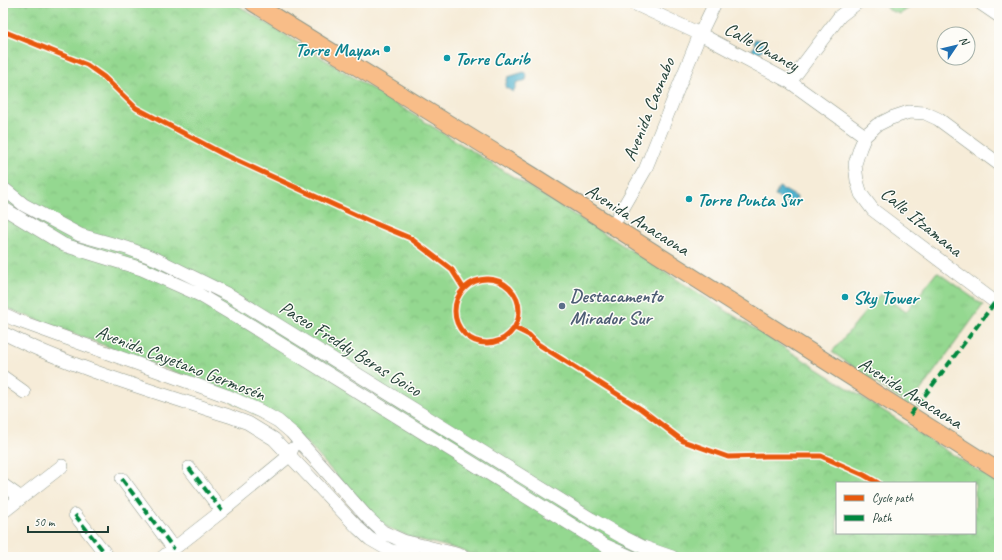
<svg xmlns="http://www.w3.org/2000/svg" width="1002" height="560" viewBox="0 0 1002 560" font-family="Caveat,sans-serif">
<defs>
<pattern id="grass-tufts" width="24" height="20" patternUnits="userSpaceOnUse"><rect width="24" height="20" fill="#94d890"/><path d="M3 7l-1-3M5 7V3M7 7l1-3M15 17l-1-3M17 17v-4M19 17l1-3" fill="none" stroke="#7fba7d"/></pattern>
<pattern id="park-crowns" width="20" height="18" patternUnits="userSpaceOnUse"><rect width="20" height="18" fill="#94d890"/><path d="M2 6a3 3 0 1 1 6 0M12 15a3 3 0 1 1 6 0" fill="none" stroke="#7fba7d"/></pattern>
</defs>
<rect width="100%" height="100%" fill="#fdfcf7"/>
<filter id="ink" filterUnits="userSpaceOnUse"><feTurbulence type="fractalNoise" baseFrequency=".025" numOctaves="2"/><feDisplacementMap in="SourceGraphic" scale="8" xChannelSelector="R" yChannelSelector="G"/><feConvolveMatrix kernelMatrix="1 2 1 2 8 2 1 2 1" color-interpolation-filters="sRGB"/></filter>
<filter id="wash" filterUnits="userSpaceOnUse"><feTurbulence type="fractalNoise" baseFrequency=".012" numOctaves="4" result="noise"/><feDisplacementMap in="SourceGraphic" scale="16" xChannelSelector="R" yChannelSelector="G"/><feGaussianBlur stdDeviation="0.9" result="paint"/><feColorMatrix in="noise" values="0 0 0 0 0 0 0 0 0 0 0 0 0 0 0 0 0 1.4 0 .05"/><feComposite in="paint" operator="in"/></filter>
<g filter="url(#wash)">
<rect width="100%" height="100%" fill="#f6ecd8"/>
<!-- grass -->
<path fill="url(#grass-tufts)" stroke="#5a8a62" d="M937,272L983,305L909,406L832,352L880,294L906,312Z"/>
<!-- park -->
<path fill="url(#park-crowns)" stroke="#5a8a62" fill-rule="evenodd" d="M3,3H234L605,234L999,484V557H481L453,548L413,538L386,527L371,514L307,443L188,377L19,313L3,306ZM837,483H975V533H837Z
M884,3H914L912,6L900,14L889,10Z"/>
<!-- water -->
<path fill="#4eb1cd" stroke="#367780" d="M755,39L761,40L763,43V50L758,53H755L752,50L753,48L755,46L754,41Z
M524,72L527,75L526,80C522,82 519,81 516,83V86L513,92L505,87L508,77Z
M779,187L797,197L793,206L775,196Z"/>
</g>
<g filter="url(#ink)">
<g fill="none" stroke-linecap="round" stroke-linejoin="round">
<!-- minor casing -->
<g stroke="#8a9486" stroke-width="14">
<path id="minor" d="M633,3L700,34L790,82L865,136
M980,3L999,16
M790,82L840,16L857,3
M999,164L938,119L925,113L909,112L891,118L877,125L865,136L860,148L855,164L857,181L861,194L873,210L999,305
M3,188L24,205L80,235L127,248L156,259L231,296L591,519L621,536L643,547L672,557
M3,208L64,245L142,269L198,294L245,322L369,399L604,545L631,557
M612,227L645,170L700,34L715,3
M3,314L16,320L227,396L260,411L278,421L291,432L368,518L383,532L403,541L452,553L465,557
M3,333C75,369 153,391 229,416L248,423L274,439L358,528L370,539L389,550L415,557
M3,377L24,392
M189,468L222,511
M122,479L174,549
M3,485L21,498
M3,512L62,466
M75,515L108,557
M163,557L222,511L289,456L292,449"/>
</g>
<!-- major casing -->
<g stroke="#8a9486" stroke-width="18">
<path id="major" d="M253,3L532,175L999,471"/>
</g>
<!-- minor -->
<use href="#minor" stroke="#fff" stroke-width="13"/>
<!-- major -->
<use href="#major" stroke="#f8bd88" stroke-width="16"/>
<!-- quiet -->
<path stroke="#00873e" stroke-width="4" stroke-dasharray="8 4" stroke-linecap="butt" d="M910,415L999,297
M189,468L222,511
M122,479L174,549
M75,515L108,557"/>
<!-- cycleway casing -->
<g stroke="#fdfcf7" stroke-width="8">
<path id="cycleway" d="M3,31L87,65L104,77L136,108L223,154L369,221L410,238L452,270L464,289
M455 311a32 32 0 1 1 64 0a32 32 0 1 1-64 0Z
M515,328L529,335L538,344L641,409L683,441L728,457L766,456H821L864,475L878,483"/>
</g>
<!-- cycleway -->
<use href="#cycleway" stroke="#e8590c" stroke-width="5"/>
</g>
</g>
<!-- markers -->
<g fill="#0f9aa8" stroke="#fdfcf7" stroke-width="1.5">
<circle cx="387" cy="49" r="4"/>
<circle cx="447" cy="58" r="4"/>
<circle cx="689" cy="199" r="4"/>
<circle cx="845" cy="297" r="4"/>
</g>
<circle fill="#5c6f8a" stroke="#fdfcf7" stroke-width="1.5" cx="562" cy="306" r="4"/>
<g text-anchor="middle" stroke-width="3" stroke-linejoin="round" paint-order="stroke">
<!-- street labels -->
<g font-size="19" fill="#1f3d34" stroke="#fdfcf7">
<text transform="translate(762 46) rotate(29)" y="7">Calle Onaney</text>
<text transform="translate(648 109) rotate(-68)" y="7">Avenida Caonabo</text>
<text transform="translate(638 219) rotate(32)" y="7">Avenida Anacaona</text>
<text transform="translate(922 221) rotate(39)" y="7">Calle Itzamana</text>
<text transform="translate(351 348) rotate(32)" y="7">Paseo Freddy Beras Goico</text>
<text transform="translate(181 362) rotate(21)" y="7">Avenida Cayetano Germosén</text>
<text transform="translate(911 392) rotate(32)" y="7">Avenida Anacaona</text>
</g>
<!-- culture labels -->
<g font-size="19" font-weight="bold" fill="#0d838f" stroke="#fdfcf7" text-anchor="start">
<text x="379" y="56" text-anchor="end">Torre Mayan</text>
<text x="455" y="65">Torre Carib</text>
<text x="697" y="206">Torre Punta Sur</text>
<text x="853" y="304">Sky Tower</text>
</g>
<!-- service labels -->
<g font-size="19" font-weight="bold" fill="#4e5e75" stroke="#fdfcf7" text-anchor="start">
<text x="570" y="302">Destacamento<tspan x="570" dy="22">Mirador Sur</tspan></text>
</g>
</g>
<!-- margin -->
<rect width="1002" height="560" fill="none" stroke="#fdfcf7" stroke-width="16"/>
<!-- legend -->
<rect x="836" y="482" width="140" height="52" fill="#fdfcf7" stroke="#a4b0a9"/>
<rect x="844" y="495" width="20" height="6" fill="#e8590c" stroke="#a4b0a9"/>
<text x="872" y="502" font-size="12" fill="#1f3d34">Cycle path</text>
<rect x="844" y="515" width="20" height="6" fill="#00873e" stroke="#a4b0a9"/>
<text x="872" y="522" font-size="12" fill="#1f3d34">Path</text>
<!-- north arrow -->
<g transform="translate(956 46) rotate(55)"><circle r="19" fill="#fdfcf7" stroke="#a4b0a9"/>
<path d="M0-3L7 15L0 10L-7 15Z" fill="#1f6fb2"/>
<text y="-6" font-size="11" font-weight="bold" text-anchor="middle" fill="#1f3d34">N</text>
</g>
<!-- scale -->
<path d="M28 526v6h80v-6" fill="none" stroke="#1f3d34" stroke-width="2"/>
<text x="34" y="526" font-size="12" fill="#1f3d34" stroke="#fdfcf7" stroke-width="3" paint-order="stroke">50 m</text>
</svg>
